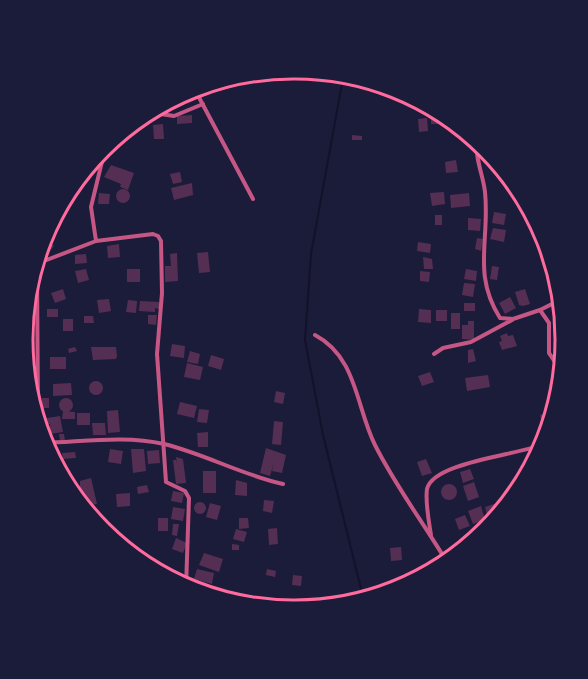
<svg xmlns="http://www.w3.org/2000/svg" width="588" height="679" viewBox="0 0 588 679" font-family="'Varela Round',sans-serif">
<rect width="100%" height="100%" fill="#1b1b3a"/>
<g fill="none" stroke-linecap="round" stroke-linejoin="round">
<!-- stream -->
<path stroke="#12122b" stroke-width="2" d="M343,78L311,254L305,340L323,435L363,597"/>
</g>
<!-- building -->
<path fill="#542f53" d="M431,113L443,119V124H431Z
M192,115V123L177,124V116Z
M427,118L428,131L419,132L418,119Z
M163,124L164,139H154L153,125Z
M352,135L362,136V140H352Z
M456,160L458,172L446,173L445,162Z
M111,165L134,173L128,190L120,187L121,184L104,177Z
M180,172L182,182L173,184L170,174Z
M505,178H506L513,189H505Z
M192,183L193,195L174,200L171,188Z
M116 196a7 7 0 1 1 14 0a7 7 0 1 1-14 0Z
M444,192L445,204L432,206L430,193Z
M99,193L110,194L109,204H98Z
M469,193L470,206L451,208L450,195Z
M494,212L506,214L504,225L492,223Z
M435,215H442V225H435Z
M468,218L481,219L480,231L468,230Z
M493,228L506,230L504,242L490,239Z
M43,238L54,246L47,255L40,250Z
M477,238L483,239L481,251L475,249Z
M418,242L431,244L430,253L417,251Z
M119,244L120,257L108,258L107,246Z
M208,252L210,272L199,273L197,253Z
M177,253L178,281L165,282V266H171L170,254Z
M86,254L87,263L75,264V255Z
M423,257L432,259L433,269H424Z
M492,266L499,267L497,280L490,279Z
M86,269L89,280L78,283L75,271Z
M127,269H140V282H127Z
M466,269L477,271L476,281L464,279Z
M420,271L430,272L429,282L420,281Z
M464,283L475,284L473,297L462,295Z
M63,289L66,299L55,303L51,293Z
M525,289L530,304L523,306L519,305L515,292Z
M510,297L516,308L505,314L499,303Z
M109,299L111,311L99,313L97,300Z
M128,300L137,301L136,313L126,312Z
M140,301L159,302V309L155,308V312L139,311Z
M464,303H475V311H464Z
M47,309H58V317H47Z
M419,309L431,310V323L418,322Z
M436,310H447V321H436Z
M451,313H460V329H451Z
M148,315H157L156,325L148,324Z
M84,316H93L94,323H84Z
M63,319H73V331H63Z
M468,321H474V340L462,339V325H468Z
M25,328H27L28,341H23Z
M507,333L508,336L513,335L517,346L502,350L499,342L502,341L500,336Z
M172,344L185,346L184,358L170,356Z
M75,347L77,351L69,353L68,349Z
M91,347H116L117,356L116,359L93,360Z
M24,348H30V358L26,357Z
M473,349L476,361L468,363V350Z
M190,351L200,354L198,364L187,362Z
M211,355L224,359L221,370L208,366Z
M50,357H66V369H50Z
M27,360H32L31,371H29Z
M187,363L203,367L200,380L184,377Z
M430,372L434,382L422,386L418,376Z
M488,375L490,387L467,391L465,378Z
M89 388a7 7 0 1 1 14 0a7 7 0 1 1-14 0Z
M71,383L72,395L53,396V384Z
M276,391L285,393L283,404L274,402Z
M59 405a7 7 0 1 1 14 0a7 7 0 1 1-14 0Z
M42,398H49V408H42Z
M180,402L197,406L194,418L177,414Z
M199,409L209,410L207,423L197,422Z
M118,410L120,432L108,433L107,411Z
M63,411L75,412V419H62Z
M551,412L548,428L543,429L540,415Z
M77,413H90V425H77Z
M60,416L63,432L50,434V424H48L47,418Z
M274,421L283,422L281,445L272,444Z
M92,423H105L106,435H93Z
M208,432V447H198L197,433Z
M59,434H64L65,440L60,441Z
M266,448L286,455L282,473L272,471L274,462L270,476L260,473Z
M110,449L123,451L121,464L108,462Z
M131,449H144L146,471L133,473Z
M159,450L160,463L148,464L147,451Z
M75,452L76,458L63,459L62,453Z
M60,453L61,465H58L50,454Z
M176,457L183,459L186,483L176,484L173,460H176L177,464Z
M426,459L432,473L422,476L417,462Z
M470,469L474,479L463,483L460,472Z
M203,471H216V493H203Z
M91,478L97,504L85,506L80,493V481Z
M236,480L247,483V496L235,495Z
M474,482L479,497L468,501L463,486Z
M441 492a8 8 0 1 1 16 0a8 8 0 1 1-16 0Z
M147,485L149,492L138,494L137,487Z
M173,491L184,493L182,503L171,501Z
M130,493V506L117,507L116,494Z
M264,500L274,501L272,513L263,511Z
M194 508a6 6 0 1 1 12 0a6 6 0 1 1-12 0Z
M210,503L221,506L217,520L206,517Z
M497,503L499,512L496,517L488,519L485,507Z
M481,506L485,520L473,524L468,511Z
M173,507L185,509L183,521L171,519Z
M465,515L470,526L459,530L455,519Z
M158,518H168V531H158Z
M239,518H248L249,528L239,529Z
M173,524H179L177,536L172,535Z
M277,528L278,544L269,545L268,529Z
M236,529L247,532L244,542L233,539Z
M176,538L187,543L183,553L172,549Z
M232,544L239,545V550H232Z
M401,547L402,560L391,561L390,548Z
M204,553L223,559L219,572L199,565Z
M197,569L214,573L212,584L194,579Z
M267,569L276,571L275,577L266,575Z
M293,575L302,576L301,586L292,585Z"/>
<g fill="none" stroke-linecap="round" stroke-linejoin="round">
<!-- minor -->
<path stroke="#c65784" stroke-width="4" d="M194,88L253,199
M154,113L174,116L203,104
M477,141C475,160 483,174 485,192C490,240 472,274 500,318L513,319L540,310
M96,241L91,207L106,145
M37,267L44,261L96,241L153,234L158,236L161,241L162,293L157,354L166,482L185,491L189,498L186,588
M37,267L38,417
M558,301L540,310L549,323V353L560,369
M315,335C357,357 356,407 375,445C395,485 422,521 445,559
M434,354L443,348L471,342L512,320
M43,443C82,442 125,435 164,444C205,454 242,475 283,484
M431,535C429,522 425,502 427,489C433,462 519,455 544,444"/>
</g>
<!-- crop -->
<path d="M0 0H588V679H0ZM293 79H295A260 260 0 0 1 555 339V340A260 260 0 0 1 295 600H293A260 260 0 0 1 33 340V339A260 260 0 0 1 293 79Z" fill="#1b1b3a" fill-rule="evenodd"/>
<path fill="none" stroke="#ff6b9d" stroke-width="3" d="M293 79H295A260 260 0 0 1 555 339V340A260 260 0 0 1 295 600H293A260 260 0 0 1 33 340V339A260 260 0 0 1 293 79Z"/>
</svg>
